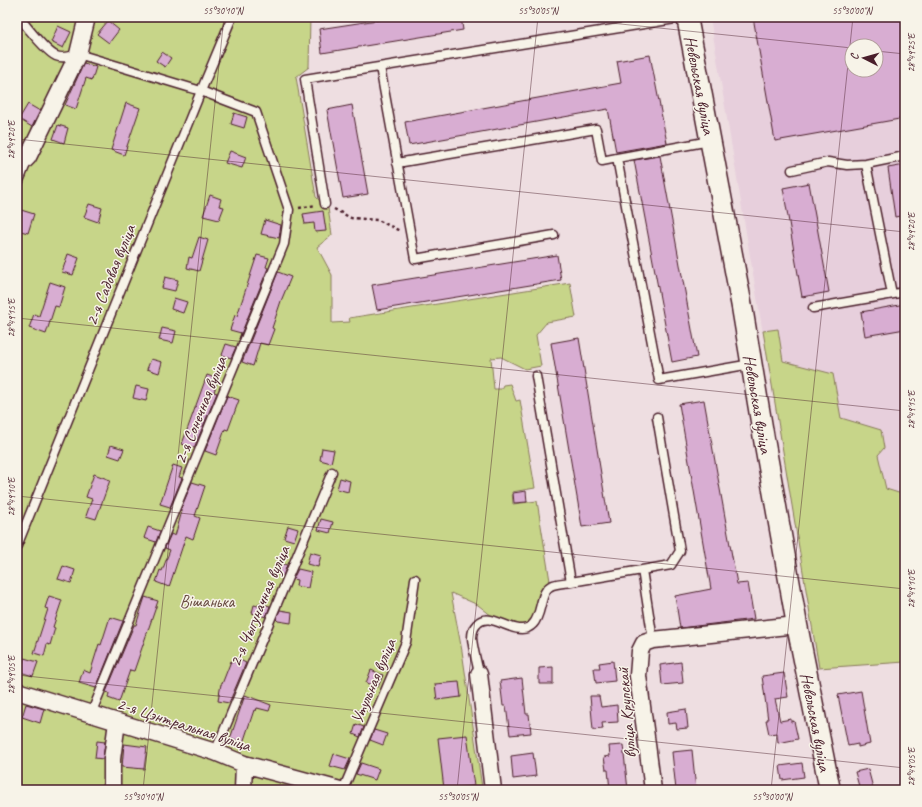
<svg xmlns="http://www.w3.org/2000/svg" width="922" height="807" viewBox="0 0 922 807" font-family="Caveat,sans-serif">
<rect width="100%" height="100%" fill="#eedee1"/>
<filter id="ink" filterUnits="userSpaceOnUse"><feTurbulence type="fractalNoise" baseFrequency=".025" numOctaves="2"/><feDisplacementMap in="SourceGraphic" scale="8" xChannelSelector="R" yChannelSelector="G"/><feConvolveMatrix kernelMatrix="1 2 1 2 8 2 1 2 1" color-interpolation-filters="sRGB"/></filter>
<g filter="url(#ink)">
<!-- built -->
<path fill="#e7cfdc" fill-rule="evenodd" d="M710,17H905V662L819,668ZM852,46H876V70H852Z"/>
<!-- green -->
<path fill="#c7d589" stroke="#887a5a" d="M17,17H310L309,67L296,77L316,197L328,208L332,235L317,247L332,275V323L350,322L349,318L570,283L576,317L547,322L536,335L541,366L525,369L501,357L491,358L494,389H501L503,385L510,384L516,401L520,400L535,488L512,492L513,504L537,501L550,581L544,587L539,597L536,611L530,621L525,625H519L492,616L478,605L451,593L462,651L482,788H488V790H17Z
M778,329L783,361L833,374L841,418L881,430L884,448L878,455L886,489L905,495V524L898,530L905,532V662L819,668L763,331Z"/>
<!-- building -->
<path fill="#d8add2" stroke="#4a1f2b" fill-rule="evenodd" d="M397,17H461L463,30L322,53L319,29Z
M753,17H905V118L775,141ZM852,46H876V70H852Z
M108,21L119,30L109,43L97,34Z
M58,26L71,32L63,48L51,42Z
M162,52L171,58L165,67L156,61Z
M650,55L667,143L616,152L608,109L409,145L405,122L621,83L617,61Z
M84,63L96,67L92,80L86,78L76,109L65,105Z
M126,103L140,108L124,155L111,150Z
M28,104L40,111L32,127L19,119Z
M352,105L368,194L343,198L327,110Z
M234,113L247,117L244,128L231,124Z
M58,125L68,128L64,143L53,139Z
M230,151L246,157L242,168L225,163Z
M660,156L697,357L672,362L634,160Z
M905,165V215L895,217L888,168Z
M809,183L829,292L802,297L783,188Z
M210,195L221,199L219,206L224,207L219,220L203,216Z
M89,204L102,208L98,222L84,217Z
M21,210L34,214L28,233L17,230V224Z
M323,211L326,231L315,232L314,223L305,224L303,214Z
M265,220L281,225L279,238L261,234Z
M199,237L208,240L199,271L187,268L189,257L192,258Z
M68,254L79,258L73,275L62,272Z
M257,255L269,258L266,267L268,268L239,339L241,333L230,330L235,315L237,316Z
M557,255L561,280L377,310L372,285Z
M278,272L291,277L281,301L272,328L274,329L268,345L260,343L253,366L242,362Z
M165,277L178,280L175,291L162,288Z
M50,282L65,287L59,307L55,306L46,334L29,328L34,314L39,316Z
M174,298L187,302L183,313L171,309Z
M905,304V329L865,336L861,312Z
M162,328L176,331L173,343L159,340Z
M579,338L609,523L582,527L551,343Z
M226,344L236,347L231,358L222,355Z
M151,359L162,362L159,373L147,369Z
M207,375L218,379L214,392L217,393L194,448L182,444Z
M136,386L149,389L146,401L133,398Z
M227,396L239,400L228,430L225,429L216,455L205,451Z
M704,400L737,584L748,583L754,619L680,628L675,596L711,589L679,404Z
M111,445L124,449L120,459L108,455Z
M322,448L334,450L331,463L320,460Z
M173,465L182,468L179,477L182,478L170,507L160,504Z
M94,474L110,480L96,519L86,516L92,499L86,497Z
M340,478L350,481L348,492L337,489Z
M192,482L205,486L195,516L200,518L193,539L186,536L169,587L156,582L160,570L162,571L170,550L165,548L166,545L171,534L175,536L182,511H180Z
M526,491L527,502L514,503L513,493Z
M321,519L333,522L330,533L318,530Z
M288,526L298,529L294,541L284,538Z
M148,527L160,531L156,542L144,538Z
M310,552L321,555L318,567L307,564Z
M276,562L287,565L283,576L273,573Z
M63,566L75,570L71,583L58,579Z
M298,569L311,572L308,588L296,586L297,580L293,579Z
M49,596L62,600L53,627L55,628L50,645L47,644L44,656L34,653L48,609L45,608Z
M145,597L158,601L134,671L130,670L119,702L108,698L109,693L106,692L134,625H136Z
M259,603L270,606L266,617L252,613L254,605L258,606Z
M280,610L292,612L291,623L278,621L276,619Z
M110,617L123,621L96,688L79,683L83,670L90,673L99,644L101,645Z
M24,658L38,662L33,676L20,672Z
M236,658L246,663L229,703L218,701L221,684H222L231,661L234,662Z
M613,661L615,681L596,683L594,668H600L599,663Z
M681,662L683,683L662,685L660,665Z
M553,667V684H539V668Z
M371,670L383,675L378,687L366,683Z
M784,673L788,697L775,699L780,721L791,719V722L794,721L798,739L778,743L777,733L769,734L766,720H768L762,676Z
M522,678L526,714H529L531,733L510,735L506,706H503L500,681Z
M459,682L461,697L437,700L435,684Z
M861,691L870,744L858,747V744L848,746L838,695Z
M245,695L271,705L269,711L257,708L256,711L254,710L243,743L230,739Z
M590,696H599L601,707L617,705L618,722L602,723L603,729L593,730Z
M26,704L44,709L40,723L22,717Z
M686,709L688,728L677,729L676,723L668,724L667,712Z
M356,724L364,727L360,737L353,734Z
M374,730L387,734L383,745L370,740Z
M467,735L474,786L444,789L438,738Z
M97,741L105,742L103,759L95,758Z
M124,744L147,747L144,769L122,767Z
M623,745L628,790H610L608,770H606L604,757L610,756L609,746Z
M692,750L696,790H676L672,752Z
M533,753L536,776L513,779L511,756Z
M334,754L350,759L345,770L330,766Z
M361,763L379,769L375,780L356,774Z
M802,763L804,777L782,780L780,766Z
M868,769L873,788L860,790L855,772Z"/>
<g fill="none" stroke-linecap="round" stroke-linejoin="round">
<!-- service casing -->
<g stroke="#4a1f2b" stroke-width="11">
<path id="service" d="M19,17C27,27 45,51 56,56C63,59 71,56 78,54L201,91L256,112L289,210L284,244L91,714
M380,67L415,259L554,235
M617,158L710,141
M397,163L596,129L602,161L617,158L659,380L751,364
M866,164L892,294
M792,170L828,162L847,165L866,164L905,156
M17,186L26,164
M325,204L305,79L687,17
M813,308L905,292
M536,376L571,582L642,570L653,640
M17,546L201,91L232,17
M642,570L671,565L680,551L657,417
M479,674C477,662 473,650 472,638C472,632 473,628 477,624C491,608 517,641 533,624C543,614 539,589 553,585C559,583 566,583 571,582
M215,752L332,472
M343,790L406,642L415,579"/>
</g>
<!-- minor casing -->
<g stroke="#4a1f2b" stroke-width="19">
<path id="minor" d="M17,168L28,157L78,54L87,17
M479,674L493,790
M17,691L215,752L244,764L340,790
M112,790V759L117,722
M243,790L244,764
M653,790L638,676L640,651L644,643L653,640L797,625"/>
</g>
<!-- tertiary casing -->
<g stroke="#4a1f2b" stroke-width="23">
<path id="tertiary" d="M687,17L742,307L764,439L797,625L830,790"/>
</g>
<!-- path -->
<path stroke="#4a1f2b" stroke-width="2.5" stroke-dasharray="3 3" stroke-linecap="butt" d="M299,208L316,205
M334,209L351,218L378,220L400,231"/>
<!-- service -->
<use href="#service" stroke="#f7f3e8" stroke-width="8"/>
<!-- minor -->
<use href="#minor" stroke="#f7f3e8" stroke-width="16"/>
<!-- tertiary -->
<use href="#tertiary" stroke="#f7f3e8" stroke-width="20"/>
</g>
</g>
<!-- ticks -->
<path fill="none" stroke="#4a1f2b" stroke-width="1" stroke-opacity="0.45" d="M553,17L852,48M876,51L905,54M17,139L905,232M17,318L905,411M17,496L905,589M17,675L905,768M143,790L224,17M457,790L538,17M771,790L853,17"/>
<g text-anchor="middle" stroke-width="3" stroke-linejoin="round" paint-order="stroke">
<!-- street labels -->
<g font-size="17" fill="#4a1f2b" stroke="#f7f3e8">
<text transform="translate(700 85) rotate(79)" y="6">Невельская вуліца</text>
<text transform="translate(110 275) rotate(-68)" y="6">2-я Садовая вуліца</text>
<text transform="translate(758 404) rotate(80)" y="6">Невельская вуліца</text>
<text transform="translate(200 410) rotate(-68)" y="6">2-я Сонечная вуліца</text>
<text transform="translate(259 606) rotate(-67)" y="6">2-я Чыгуначная вуліца</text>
<text transform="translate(373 681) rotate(-67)" y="6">Утульная вуліца</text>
<text transform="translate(626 713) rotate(-95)" y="6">вуліца Крупскай</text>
<text transform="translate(816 722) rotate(79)" y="6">Невельская вуліца</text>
<text transform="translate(184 724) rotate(18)" y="6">2-я Цэнтральная вуліца</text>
</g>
<!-- park labels -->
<g font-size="17" fill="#694c42" stroke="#f7f3e8">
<text x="207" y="607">Вішанька</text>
</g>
</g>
<!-- margin -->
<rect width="922" height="807" fill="none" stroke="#f7f3e8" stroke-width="44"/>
<!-- north arrow -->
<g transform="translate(864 58) rotate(276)"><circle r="19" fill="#f7f3e8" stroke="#b29e9c"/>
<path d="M0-3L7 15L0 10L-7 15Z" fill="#4a1f2b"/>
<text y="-6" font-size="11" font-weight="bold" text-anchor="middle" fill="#4a1f2b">С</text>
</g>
<rect x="22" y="22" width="878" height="763" fill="none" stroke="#4a1f2b" stroke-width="1.5"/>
<g font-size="10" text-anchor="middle" fill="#4a1f2b">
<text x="223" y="14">55°30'10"N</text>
<text x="538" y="14">55°30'05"N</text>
<text x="852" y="14">55°30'00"N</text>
<text transform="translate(911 53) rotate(-90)" y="4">28°49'25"E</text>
<text transform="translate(11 140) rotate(-90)" y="4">28°49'20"E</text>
<text transform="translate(911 232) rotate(-90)" y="4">28°49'20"E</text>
<text transform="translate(11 318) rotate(-90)" y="4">28°49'15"E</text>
<text transform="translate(911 410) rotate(-90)" y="4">28°49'15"E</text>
<text transform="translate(11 497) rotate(-90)" y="4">28°49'10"E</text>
<text transform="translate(911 589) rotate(-90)" y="4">28°49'10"E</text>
<text transform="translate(11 675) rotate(-90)" y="4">28°49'05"E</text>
<text transform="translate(911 767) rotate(-90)" y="4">28°49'05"E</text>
<text x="143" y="800">55°30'10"N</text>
<text x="458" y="800">55°30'05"N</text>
<text x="772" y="800">55°30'00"N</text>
</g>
</svg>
